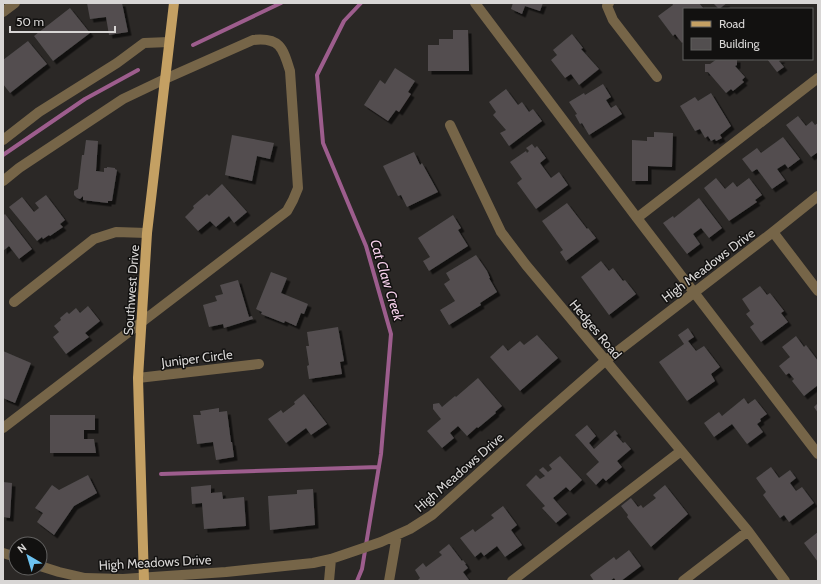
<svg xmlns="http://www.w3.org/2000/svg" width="821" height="584" viewBox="0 0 821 584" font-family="Cabin,sans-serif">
<defs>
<filter id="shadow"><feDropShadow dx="3.5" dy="3.5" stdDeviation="0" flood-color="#0009"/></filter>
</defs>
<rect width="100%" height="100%" fill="#2b2826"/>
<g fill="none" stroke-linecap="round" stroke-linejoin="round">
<!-- stream -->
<path stroke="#9d5d8d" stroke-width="4" d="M193,45L281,3
M3,155L85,99L138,70
M161,474L379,467
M357,581L362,569L381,454L391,334L366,246L323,143L317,75L344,21L361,3"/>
</g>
<!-- building -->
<path fill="#524e4f" filter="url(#shadow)" d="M87,3H122L128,32L109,35L106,17L90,19Z
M513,3H543L540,11L525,6L522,14L511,9Z
M672,3H699L704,9H684V41L682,43L675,34L673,36L658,16L673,5Z
M713,3H727L719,9Z
M70,8L90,33L53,61L34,36Z
M453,30H468L469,71H428V45H439V39H453Z
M572,34L583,48L581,49L599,69L579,85L571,74L565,78L551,60L557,55L553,50Z
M28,41L47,64L10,93L3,84V60Z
M717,59H737V65L735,66L745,77L742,80L744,82L733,91L731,89L726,93L708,72H705V64H710Z
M767,59H782L779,61L784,67L777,72Z
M395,68L415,81L408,92L411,94L399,112L396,110L388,121L364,105L380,80L385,84Z
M603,84L611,97L606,100L611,108L616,105L622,114L589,135L582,123L580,124L575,115L577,114L569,102L584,93L585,95Z
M506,89L518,105L522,102L529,112L533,109L542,121L509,146L500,133L506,130L493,115L496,112L489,102Z
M711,93L731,126L720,135L722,138L716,141L715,139L711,141L708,136L705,138L700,129L695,131L680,106L695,97L698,101Z
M798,116L806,126L812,121L815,125L818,123V152L811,157L786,125Z
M654,132L673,133L672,167L648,166V181H632V140L647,141V137H654Z
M232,135L274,143L270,159L257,156L252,181L225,175Z
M783,137L800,159L788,168L785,164L777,169L785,180L772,189L757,169L752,172L742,159L757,148L761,153Z
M86,140L98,141L96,171L104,172V168H107V167L115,168V169L117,170L112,201H108V203L83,200V196L80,199L77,198L74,195V191L78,189L82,155H84Z
M532,144L535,148L537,146L546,158L540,163L551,178L559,172L568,185L536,209L517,183L522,179L510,162L526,151L527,153L529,151L526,148Z
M414,152L420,165L422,163L438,192L407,207L401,195L398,196L383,166Z
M716,178L725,189L733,182L737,187L749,178L762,195L755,200L757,202L729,221L704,188Z
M222,184L247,212L234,223L229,216L216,227L210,221L198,231L185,217L194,208L193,206L207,194L209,196Z
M46,195L65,220L60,224L63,227L50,236L49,235L43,239L42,237L37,241L9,207L22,197L34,212L39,208L35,203Z
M699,198L722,228L709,238L701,228L693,234L700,244L687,254L663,223L673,216L674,218Z
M567,203L587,229L588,228L596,238L566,261L560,252L563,250L542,221Z
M5,214L32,249L19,259L9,246L3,251V216Z
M453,215L461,228L458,230L468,246L429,271L423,261L430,257L418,238Z
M476,255L487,271L490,278H489L497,292L480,303L481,305L449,325L440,310L455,301L444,284L450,280L446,273Z
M601,261L609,271L613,268L623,281L625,280L636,294L609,315L581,277Z
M271,272L287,278L281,293L308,304L304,314L301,313L296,326L285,321L284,323L261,314L262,312L256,309Z
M238,280L249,317L252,316L253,319L224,328L223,324L209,327L203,305L217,301L215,296L223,294L220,285Z
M760,286L767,295L770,293L784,311L781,313L788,322L761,342L750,327L754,324L746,314L750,311L742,299Z
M88,306L100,321L85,333L89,337L66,354L53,337L59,332L54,326L61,320L60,318L67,312L69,314L76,308L80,313Z
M338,327L344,361L340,362L342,374L309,379L307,366L309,365L306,346H309L307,332Z
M688,328L694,337L688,341L696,351L704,346L720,367L711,374L715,381L687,401L659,362L684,344L678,335Z
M537,335L558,358L520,391L490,357L503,345L508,351L520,341L524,345Z
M796,336L804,347L806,345L818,361V385L804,396L792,381L794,379L789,373L786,375L779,366L790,357L782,347Z
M3,351L31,363L15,403L3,398Z
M478,378L502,406L495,412L496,413L478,428L477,427L467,436L458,426L450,433L454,438L442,448L427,431L441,419L433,409V404L439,403L442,407L455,396L456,397Z
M304,394L327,424L311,435L306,428L286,443L268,419L281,410L283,413L295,404L294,402Z
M744,398L748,404L755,399L767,414L760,419L761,421L757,424L763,432L747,444L732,424L714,437L704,423L719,412L722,416Z
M818,403V413L814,407Z
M219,408V412L227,411L231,442H232L234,457L216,460L213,442L197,444L193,415H201L200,411Z
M50,415H95V430H84V439H94L96,453H50Z
M587,425L596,436L589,443L594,449L615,430L618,434L616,435L623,443L625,442L631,449L617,461L622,467L606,481L603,478L596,485L586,474L599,462L575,435Z
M560,456L582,480L570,491L566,487L553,498L567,514L556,523L542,508L545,506L526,485L536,475L540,479L545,476L539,470L543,467L548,472L552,469L549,465Z
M771,467L779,478L790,470L796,478L790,483L796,491L802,487L814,503L789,522L784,515L780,518L763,495L766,492L756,478Z
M88,475L97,493L74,506L54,535L37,522L43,513L35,508L52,485L59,490Z
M3,482L12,483L10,518L3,517Z
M211,485V493L222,492L223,499L244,497L246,526L204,529L202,503L192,504L191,487Z
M665,485L688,514L651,547L627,517L628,515L621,506L631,498L638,507L641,505L643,508L656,498L653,495Z
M313,489L315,525L270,530L268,496L297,494V490Z
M503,506L517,525L511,530L522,545L505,557L497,546L484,556L481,552L475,557L460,538L473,529L475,532L494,518L491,515Z
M818,532V562L804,543Z
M449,544L462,561L463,560L466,564H465L468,568L463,572L469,580L419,581L418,580L420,578L415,570L423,563L426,567L442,555L439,552Z
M629,550L641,566L621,581H616L614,578L610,581H594L590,575L614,557L616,560Z"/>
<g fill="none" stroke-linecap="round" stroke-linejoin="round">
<!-- minor -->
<path stroke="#766548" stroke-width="10" d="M475,3L637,218L818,454
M609,3L607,6L613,20L657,77
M3,12L15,3
M450,125L501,232L526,265L748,531
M3,140L39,112L117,63L144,43L169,42
M3,181L19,168L123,99L165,79L253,40C280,37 283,48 290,71L298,188L293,200L287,211L3,428
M637,218L818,78
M773,232L818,291
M14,302L94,239L116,232L147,233
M138,378L259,364
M3,553L16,557
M40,566L59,572L85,578L123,579L226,572L313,563L331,559L381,542L410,529L432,515L533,424L605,361L773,232L818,196
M329,581L331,559
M389,581L397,535
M512,581L681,451
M683,581L748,531L785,581"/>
<!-- major -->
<path stroke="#c4a063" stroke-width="10" d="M144,581L138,378L147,233L174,3"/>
</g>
<g text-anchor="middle" stroke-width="3" stroke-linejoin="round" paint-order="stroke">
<!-- street labels -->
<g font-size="13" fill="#d8d6d5" stroke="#121110">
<text transform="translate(708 265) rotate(-37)" y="5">High Meadows Drive</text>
<text transform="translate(131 290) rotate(-86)" y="5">Southwest Drive</text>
<text transform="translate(596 329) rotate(50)" y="5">Hedges Road</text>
<text transform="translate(197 358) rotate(-7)" y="5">Juniper Circle</text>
<text transform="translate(459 472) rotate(-41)" y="5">High Meadows Drive</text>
<text transform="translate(155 562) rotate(-3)" y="5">High Meadows Drive</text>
</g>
<!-- water labels -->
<g font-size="14" font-style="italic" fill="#f6d0eb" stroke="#121110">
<text transform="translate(387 280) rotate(73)" y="5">Cat Claw Creek</text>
</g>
</g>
<!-- border -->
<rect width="821" height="584" fill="none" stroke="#d8d6d5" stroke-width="8"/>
<!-- legend -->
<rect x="683" y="8" width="130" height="52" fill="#121110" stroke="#61605f"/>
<rect x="691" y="21" width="20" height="6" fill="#c4a063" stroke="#61605f"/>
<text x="719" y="28" font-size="12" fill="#d8d6d5">Road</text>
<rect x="691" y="38" width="20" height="12" fill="#524e4f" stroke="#61605f"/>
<text x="719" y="48" font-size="12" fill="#d8d6d5">Building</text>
<!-- north arrow -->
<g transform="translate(28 556) rotate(322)"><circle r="19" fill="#121110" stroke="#61605f"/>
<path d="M0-3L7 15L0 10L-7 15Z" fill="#6cc3f2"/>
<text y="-6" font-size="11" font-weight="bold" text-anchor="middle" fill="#d8d6d5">N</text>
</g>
<!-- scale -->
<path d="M10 26v6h105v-6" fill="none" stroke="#d8d6d5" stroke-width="2"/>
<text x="16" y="26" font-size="12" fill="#d8d6d5" stroke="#121110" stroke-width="3" paint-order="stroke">50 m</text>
</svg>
